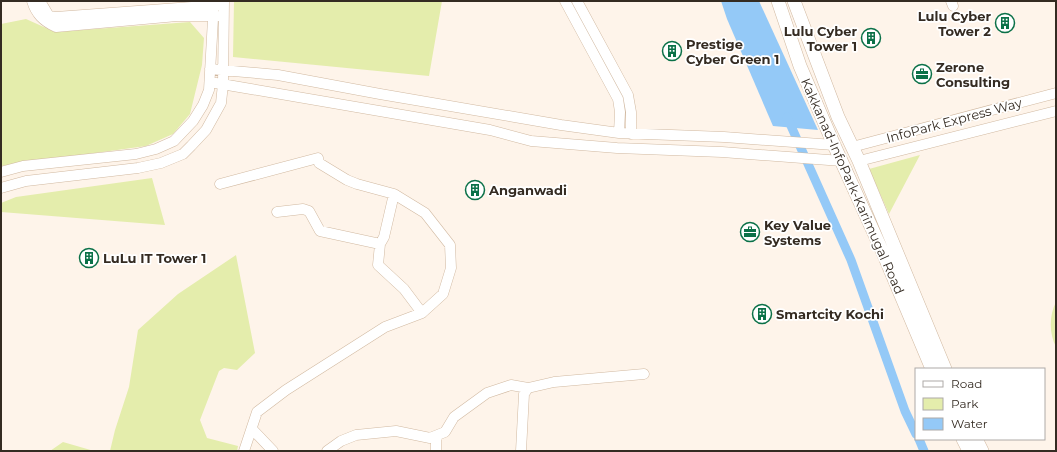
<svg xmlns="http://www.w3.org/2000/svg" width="1057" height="452" viewBox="0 0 1057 452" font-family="Montserrat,sans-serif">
<rect width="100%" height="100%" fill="#fef4ea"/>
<!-- green -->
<path fill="#e4edac" d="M234,1H442L429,76L233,57Z
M26,19L55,32L190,22L204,38L202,65L190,114L173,134L146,146L1,166V24Z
M920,155L889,214L869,169Z
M152,178L165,225L1,212V203L16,197Z
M236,255L255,353L237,370L224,368L219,371L200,420L207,438L238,446L237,451H110L115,430L129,387L138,330L178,294Z
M1056,302V347C1049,334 1049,315 1056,302Z
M63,442L94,451H50Z"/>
<!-- water -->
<path fill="#94c9f7" d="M721,1H759L818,130L773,126L727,19Z"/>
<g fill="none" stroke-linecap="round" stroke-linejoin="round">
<!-- canal -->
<path stroke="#94c9f7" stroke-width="9" d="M787,117L851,260L905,411L916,434
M919,439L924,451"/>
<!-- minor casing -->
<g stroke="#d1b9a1" stroke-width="11">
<path id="minor" d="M32,1C36,14 43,21 56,27L177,16H218
M40,1L49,16L56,17L219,5
M565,1L618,99L620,112L619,133
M577,1L628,95L631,112V134
M951,1L953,6
M210,69L278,75L380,94L561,125L619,133L724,137L834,145
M210,82L490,130L531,141L617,148L722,152L842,161
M852,147L1056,93
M859,161L1056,111
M1,172L23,166L136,154L156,149L174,141L193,121L203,105L209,90L214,1
M220,184L318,158L319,163L347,180L357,184L394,194L425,213L450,245L451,268L443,294L422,313L385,327L286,390L257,412L244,451
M1,188L26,181L138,168L161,163L183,154L191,146L206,130L221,103L223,84L224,1
M277,212L303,209L309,211L320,231L380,244L384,237L394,194
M380,244L378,265L404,289L422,313
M252,429L273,451
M436,436V451
M327,451L341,441L356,435L396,431L430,438L445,432L454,417L487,393L511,385L528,388
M521,451L524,394L528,388L554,382L644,374"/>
</g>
<!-- major casing -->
<g stroke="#d1b9a1" stroke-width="14">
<path id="major" d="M778,1L800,66L834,145L884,255L932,369
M794,1L838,117L859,161L945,369
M963,439L969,451
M976,439L982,451"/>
</g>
<!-- minor -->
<use href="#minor" stroke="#fff" stroke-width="10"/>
<!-- major -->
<use href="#major" stroke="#fff" stroke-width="13"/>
</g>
<!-- icons -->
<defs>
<g id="building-ring" transform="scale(1)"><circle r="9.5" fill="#fff" stroke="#0b7148" stroke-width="1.5"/><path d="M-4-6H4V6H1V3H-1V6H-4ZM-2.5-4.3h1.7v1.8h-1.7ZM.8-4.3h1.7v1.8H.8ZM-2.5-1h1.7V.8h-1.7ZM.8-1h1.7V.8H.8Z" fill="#0b7148"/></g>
<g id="office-ring" transform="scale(1)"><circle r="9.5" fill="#fff" stroke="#0b7148" stroke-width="1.5"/><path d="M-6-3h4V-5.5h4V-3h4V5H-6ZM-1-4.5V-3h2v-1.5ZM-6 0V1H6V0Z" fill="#0b7148"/></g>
</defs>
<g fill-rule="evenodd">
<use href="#building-ring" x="1005" y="23"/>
<use href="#building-ring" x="871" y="38"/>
<use href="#building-ring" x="672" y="51"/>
<use href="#office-ring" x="922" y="74"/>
<use href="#building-ring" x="475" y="190"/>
<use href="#office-ring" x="750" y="232"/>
<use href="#building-ring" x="89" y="258"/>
<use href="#building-ring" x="762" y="314"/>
</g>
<g text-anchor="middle" stroke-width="3.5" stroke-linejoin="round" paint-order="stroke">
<!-- poi labels -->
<g font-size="13" font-weight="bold" fill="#342b22" stroke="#fff" text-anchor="start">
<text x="991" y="21" text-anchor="end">Lulu Cyber<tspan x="991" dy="15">Tower 2</tspan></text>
<text x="857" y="36" text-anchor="end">Lulu Cyber<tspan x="857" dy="15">Tower 1</tspan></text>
<text x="686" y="49">Prestige<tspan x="686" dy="15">Cyber Green 1</tspan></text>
<text x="936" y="72">Zerone<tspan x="936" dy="15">Consulting</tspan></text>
<text x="489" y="195">Anganwadi</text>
<text x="764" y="230">Key Value<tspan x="764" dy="15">Systems</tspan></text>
<text x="103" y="263">LuLu IT Tower 1</text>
<text x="776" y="319">Smartcity Kochi</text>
</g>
<!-- street labels -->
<g font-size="13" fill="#342b22" stroke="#fff">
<text transform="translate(954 120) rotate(-15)" y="5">InfoPark Express Way</text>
<text transform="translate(853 186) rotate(66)" y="5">Kakkanad-InfoPark-Karimugal Road</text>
</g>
</g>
<!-- border -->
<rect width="1057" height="452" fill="none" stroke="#342b22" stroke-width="4"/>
<!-- legend -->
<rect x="915" y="368" width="130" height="72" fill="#ffffff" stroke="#aeaaa7"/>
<rect x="923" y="381" width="20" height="6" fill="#ffffff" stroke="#aeaaa7"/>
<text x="951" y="388" font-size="12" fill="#342b22">Road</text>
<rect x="923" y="398" width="20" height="12" fill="#e4edac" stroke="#aeaaa7"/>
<text x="951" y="408" font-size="12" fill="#342b22">Park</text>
<rect x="923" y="418" width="20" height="12" fill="#94c9f7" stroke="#aeaaa7"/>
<text x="951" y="428" font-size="12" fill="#342b22">Water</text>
</svg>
